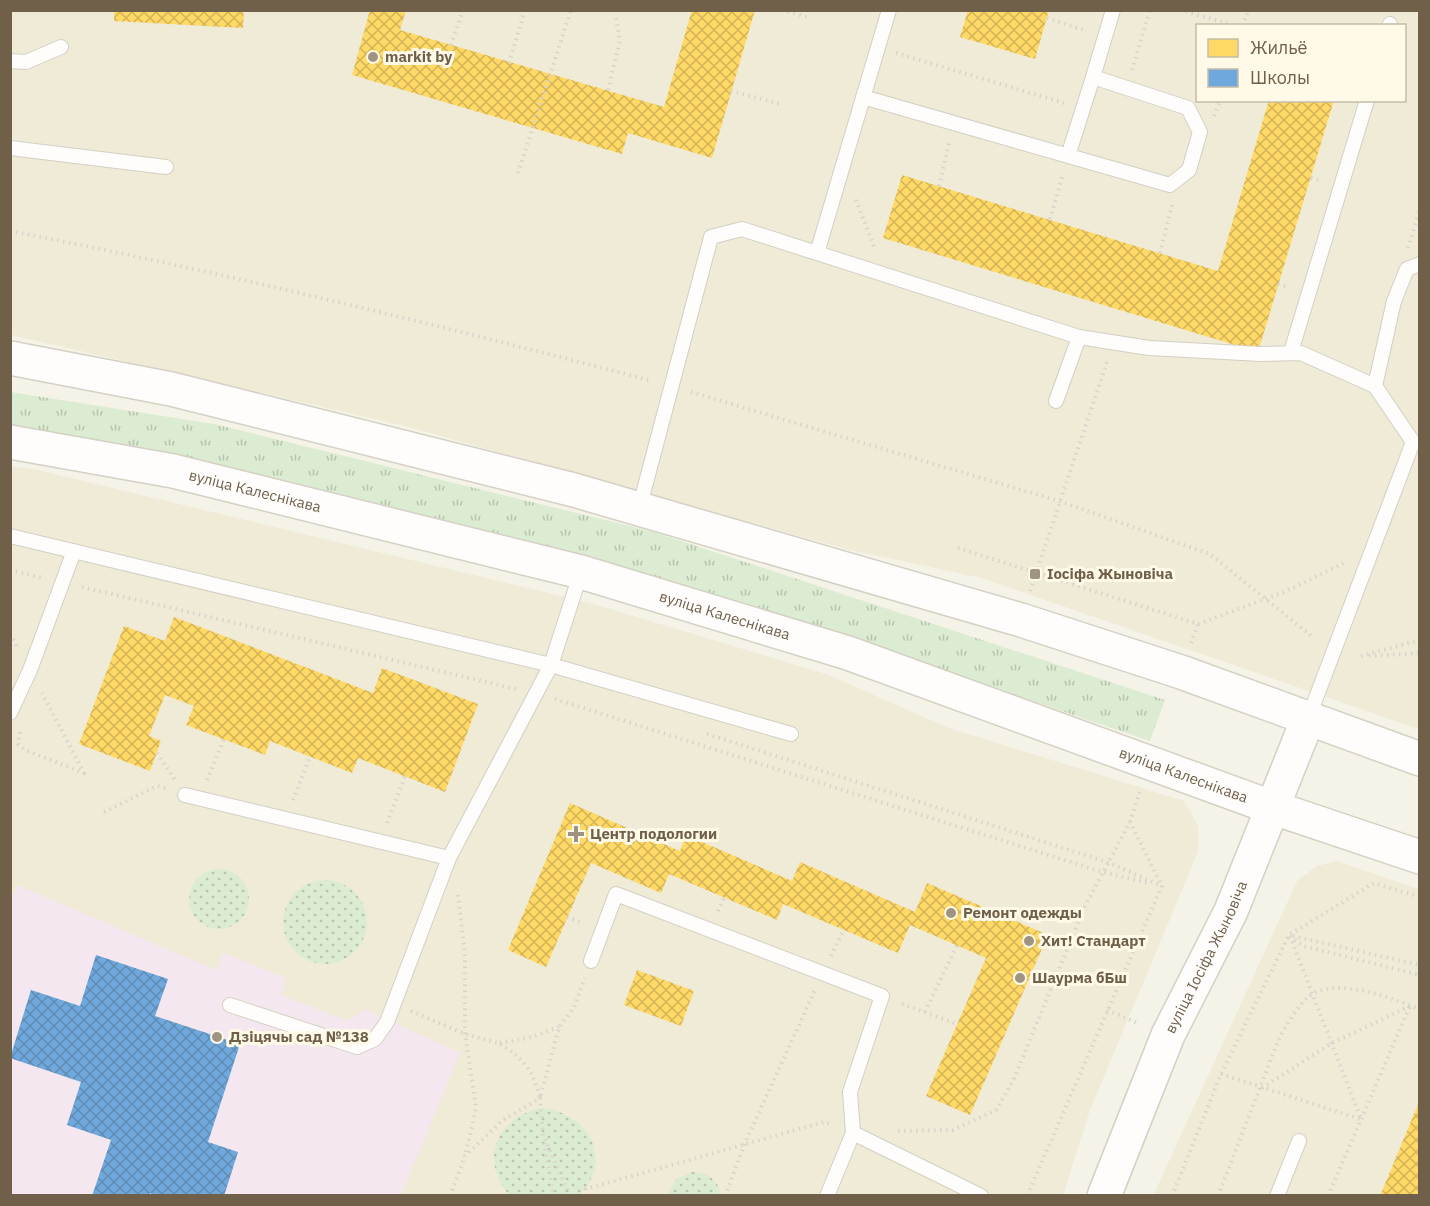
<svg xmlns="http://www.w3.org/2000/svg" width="1430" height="1206" viewBox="0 0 1430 1206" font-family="'IBM Plex Sans',sans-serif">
<defs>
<pattern id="grass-tufts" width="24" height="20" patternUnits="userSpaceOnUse" patternTransform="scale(1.5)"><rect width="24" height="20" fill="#dcecd2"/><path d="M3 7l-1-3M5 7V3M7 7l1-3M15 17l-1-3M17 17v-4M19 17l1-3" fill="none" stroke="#b7c3ac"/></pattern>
<pattern id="park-dots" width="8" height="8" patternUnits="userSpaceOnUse" patternTransform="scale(1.5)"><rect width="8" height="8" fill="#dcecd2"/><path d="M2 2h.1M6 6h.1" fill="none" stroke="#b7c3ac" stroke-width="1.8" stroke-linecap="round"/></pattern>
<pattern id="homes-cross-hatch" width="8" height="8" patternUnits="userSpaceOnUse" patternTransform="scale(1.5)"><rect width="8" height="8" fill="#ffd966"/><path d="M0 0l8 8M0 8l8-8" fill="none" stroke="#d3b356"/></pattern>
<pattern id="schools-cross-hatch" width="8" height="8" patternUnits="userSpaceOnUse" patternTransform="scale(1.5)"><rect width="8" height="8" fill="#6fa8dc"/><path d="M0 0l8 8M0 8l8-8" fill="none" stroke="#608cb4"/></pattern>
</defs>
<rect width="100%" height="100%" fill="#f5f3e7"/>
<!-- residential -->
<path fill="#f0ebd7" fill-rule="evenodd" d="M10,11H1419V729L981,578L846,549L405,426L11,335ZM1198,26H1404V100H1198Z
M11,466L38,470L590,603L826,674L949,728L1184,801L1198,826V852L1090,1110L1063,1195L11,1196Z
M1337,861L1419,889V1195L1153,1196L1297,881L1317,866Z"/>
<!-- education -->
<path fill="#f4e7ef" d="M17,885L216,970L223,953L286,978L281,995L348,1021L364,1009L460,1053L401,1195L11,1196L10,902Z"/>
<!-- grass -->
<path fill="url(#grass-tufts)" d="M10,392L214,424L654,532L1165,700L1150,741L741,603L375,506L11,430Z"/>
<!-- park -->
<path fill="url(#park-dots)" d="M189 899a30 30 0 1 1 60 0a30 30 0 1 1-60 0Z
M283 922a42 42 0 1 1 84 0a42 42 0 1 1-84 0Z
M539,1108C587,1111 615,1157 580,1195H509C479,1159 496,1120 539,1108Z
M691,1172C707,1172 718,1179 721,1195H668L675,1180Z"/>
<!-- homes -->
<path fill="url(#homes-cross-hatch)" d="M114,10H244L243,28L114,21Z
M370,10H406L400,30L664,107L692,10H755L712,158L628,133L622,154L352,75Z
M968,10H1049L1035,59L960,37Z
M1269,100H1334L1258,352L883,238L902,175L1218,271Z
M174,617L373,693L382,668L478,704L445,792L358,758L352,773L270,741L265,755L186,725L194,706L165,695L149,736L161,741L150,771L79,744L124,626L165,641Z
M570,803L680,851L686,835L792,881L800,862L915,912L927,883L1048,935L970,1115L926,1096L986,958L910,925L898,953L783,904L777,920L669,874L661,893L591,863L546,967L508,950Z
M637,970L694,991L681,1026L624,1005Z
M1419,1102L1420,1196H1380Z"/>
<!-- schools -->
<path fill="url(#schools-cross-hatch)" d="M96,955L168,979L155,1016L240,1044L208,1142L238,1152L224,1196H157L150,1193L149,1196H92L111,1140L67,1125L81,1082L10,1058L31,990L80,1006Z"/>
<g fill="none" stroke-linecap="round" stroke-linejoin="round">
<!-- lane casing -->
<g stroke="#d3cfc3" stroke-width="16">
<path id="lane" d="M1389,26L1390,24
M10,61L26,62L61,47
M1093,77L1113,10
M863,97C965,126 1068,156 1170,185L1189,170L1200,132L1188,108L1093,77L1068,156
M10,148L166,167
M817,253L889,10
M1291,352L1367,100
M1056,401L1079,337L1149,348L1261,354L1301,353L1375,386
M639,509L711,237L742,229L1079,337
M10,536L551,665L791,734
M10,713L30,670L74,551
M1308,719L1413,442L1375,386L1394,301L1407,269L1420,264
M185,795L449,858L551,665L581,572
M591,961L616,894L882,996L850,1092L853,1133L981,1196
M230,1005L357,1047L375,1039L387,1022L449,858
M827,1196L853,1133
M1277,1196L1299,1141"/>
</g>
<!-- secondary casing -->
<g stroke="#d5d0c4" stroke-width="36">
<g id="secondary">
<path d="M10,358L171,389L574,490L1021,620L1181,672L1420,759"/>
<path id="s1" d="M10,442L173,471L581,572L848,653L1271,807L1420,857"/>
<path id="s2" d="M1104,1196L1168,1035L1231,911L1308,719"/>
</g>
</g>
<!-- path -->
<path stroke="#d8d3cc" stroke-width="4" stroke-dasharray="1.5 4.5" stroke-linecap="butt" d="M782,10L807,17
M1180,10L1237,26
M1047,18L1087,31
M1243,26L1248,10
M451,45L463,10
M896,53L1064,103
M509,63L525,10
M1132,70L1150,10
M608,90L620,40L616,18
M731,91L780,104
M1214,116L1221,100
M518,173L571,10
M1311,178L1321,181
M939,186L949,143
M856,200L875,249
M1050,219L1063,174
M10,231C227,273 439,325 652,381
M1408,248L1420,208
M1160,253L1172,205
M1278,284L1289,287
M691,392L1059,501L1210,554L1314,638
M958,548L1198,624L1284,592L1344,563
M10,570L43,578
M82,587L516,689
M1030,591L1107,362
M10,634L17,647
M1191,643L1198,624
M1361,656L1420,640
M1369,656L1420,653
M555,699L1102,872L1149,883
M20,732L18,744L25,750L84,773L42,693
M707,734L1107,862L1162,886
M157,753L175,780
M207,780L224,739
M293,800L310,756
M104,812L157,786L168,789
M1130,822L1140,791
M387,823L405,776
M458,895L465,954V1034L476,1108L465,1156
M718,911L724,898
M567,917L583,923
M1290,936L1361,1119
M1290,936L1303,946L1420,975
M1293,936L1420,965
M831,956L844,929
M902,1004L957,1024
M1107,1010L1140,1024
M411,1011L465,1034L498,1043
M925,1012L957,945
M559,1027L528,1038L498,1043C524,1058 532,1069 540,1098L559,1027L574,1008L585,978
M1221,1074L1360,1119
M1262,1088L1332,1043L1410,1006
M898,1131L953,1130L996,1110L1013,1081L1085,906L1130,822L1162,886L1027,1196
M544,1143L554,1196
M450,1196L465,1156L503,1120L540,1098L543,1135L570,1196
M587,1196L586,1189L824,1122L833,1125
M725,1196L745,1143L815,990
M1172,1196L1221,1074L1289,935L1374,883L1420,897
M1218,1196L1278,1041C1286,1026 1297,1005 1311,995C1337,977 1394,998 1420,1010
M1328,1196L1410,1006"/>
<!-- lane -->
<use href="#lane" stroke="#fefdfb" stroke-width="14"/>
<!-- secondary -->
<use href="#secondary" stroke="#fefdfb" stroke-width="33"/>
</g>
<!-- markers -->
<g fill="#9f9381" stroke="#fefae7" stroke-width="2">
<circle cx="373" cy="57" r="6"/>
<rect x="1029" y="568" width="12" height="12" rx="3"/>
<path d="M573 825h6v6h6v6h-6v6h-6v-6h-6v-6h6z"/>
<circle cx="951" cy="913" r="6"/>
<circle cx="1029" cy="941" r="6"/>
<circle cx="1020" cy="978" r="6"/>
<circle cx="217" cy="1037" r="6"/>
</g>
<g text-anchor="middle" stroke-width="6" stroke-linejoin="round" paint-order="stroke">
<!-- poi labels -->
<g font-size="15" font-weight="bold" fill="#70604a" stroke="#fefae7" text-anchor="start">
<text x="385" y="62">markit by</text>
<text x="1047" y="579">Іосіфа Жыновіча</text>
<text x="590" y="839">Центр подологии</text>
<text x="963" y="918">Ремонт одежды</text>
<text x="1041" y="946">Хит! Стандарт</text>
<text x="1032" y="983">Шаурма бБш</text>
<text x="229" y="1042">Дзіцячы сад №138</text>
</g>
<!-- street labels -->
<g font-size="15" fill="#70604a" stroke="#fefae7">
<text dy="5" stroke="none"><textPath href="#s1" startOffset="250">вуліца Калеснікава</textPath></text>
<text dy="5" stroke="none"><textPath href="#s1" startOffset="736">вуліца Калеснікава</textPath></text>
<text dy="5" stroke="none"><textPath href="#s1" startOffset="1222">вуліца Калеснікава</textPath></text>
<text dy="5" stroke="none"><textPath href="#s2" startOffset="260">вуліца Іосіфа Жыновіча</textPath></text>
</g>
</g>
<!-- border -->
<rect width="1430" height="1206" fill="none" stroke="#70604a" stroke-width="24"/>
<!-- legend -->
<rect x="1196" y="24" width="210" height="78" fill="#fefae7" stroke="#c5bca8" stroke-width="1.5"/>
<rect x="1208" y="39" width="30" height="18" fill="#ffd966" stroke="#c5bca8" stroke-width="1.5"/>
<text x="1250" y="54" font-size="18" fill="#70604a">Жильё</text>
<rect x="1208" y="69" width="30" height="18" fill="#6fa8dc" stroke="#c5bca8" stroke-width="1.5"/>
<text x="1250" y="84" font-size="18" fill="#70604a">Школы</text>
</svg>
